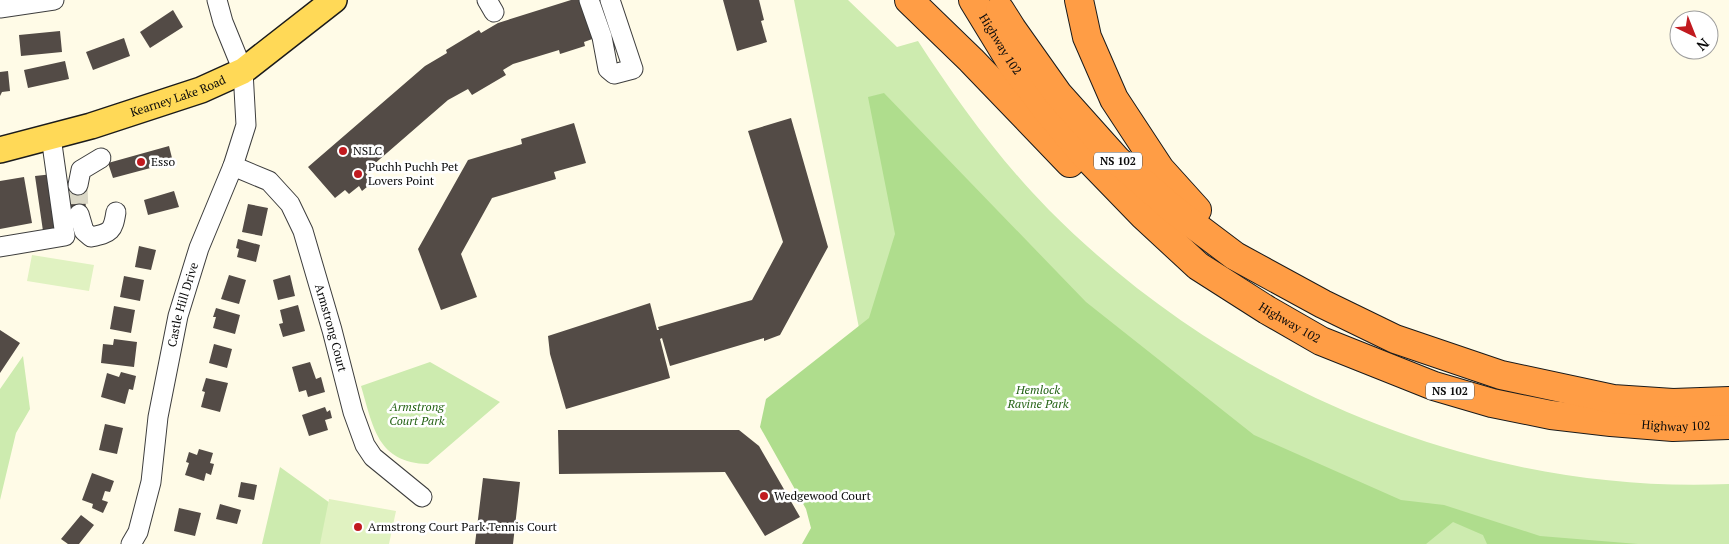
<svg xmlns="http://www.w3.org/2000/svg" width="1729" height="544" viewBox="0 0 1729 544" font-family="'PT Serif',serif">
<rect width="100%" height="100%" fill="#fffbe7"/>
<!-- green -->
<path fill="#cdebaf" d="M794,0H848L897,47L918,41C957,101 999,159 1049,210C1226,388 1477,495 1729,484V544H933L861,338Z
M23,356L30,409L16,433L0,500V389Z
M430,362L500,402L428,464C377,463 373,426 361,386Z
M280,467L387,544H262Z"/>
<!-- forest -->
<path fill="#afdd8d" d="M884,93L1086,302L1254,435L1401,500L1444,505L1540,536L1638,544H1487L1483,535L1453,522L1426,544H802L811,528L806,509L760,427L766,399L869,318L895,234L868,97Z"/>
<!-- pitch -->
<path fill="#e0f2c1" d="M32,255L94,265L89,291L27,281Z
M329,499L396,511L389,544H320Z"/>
<!-- building -->
<path fill="#534b46" d="M571,0H586L598,37L584,42L585,46L560,54L559,50L513,64L503,70L506,75L472,95L468,89L448,100L365,172L373,182L362,191L359,186L349,194L345,190L335,198L308,167L425,66L447,53L446,50L479,30L481,33L498,23Z
M723,0H759L764,20L761,21L767,42L737,51Z
M173,10L183,27L150,48L140,32Z
M60,31L62,52L21,56L19,35Z
M124,38L130,56L93,70L86,52Z
M65,61L69,79L28,88L24,70Z
M8,71L10,91L2,92L0,96V72Z
M791,118L828,247L780,335L764,341V338L670,366L662,338L660,339L670,378L566,409L550,354L548,336L650,303L657,330H659L658,327L752,300L783,242L748,131Z
M574,123L586,163L554,172L556,179L492,198L461,254L477,297L441,310L418,249L468,160L522,144L521,139Z
M169,146L173,162L113,178L108,163Z
M53,174L61,228L43,231L35,176Z
M24,177L32,223L0,229V181Z
M85,184L86,214H71L70,185Z
M174,191L179,207L148,215L144,200Z
M248,204L268,208L262,236L242,232Z
M238,239L260,245L256,262L237,257L239,249L236,248Z
M139,246L156,250L151,270L135,267Z
M229,275L246,280L239,304L221,299Z
M290,275L295,296L278,300L273,280Z
M124,276L144,280L140,301L120,297Z
M298,305L305,331L283,337L279,324L283,323L280,310Z
M114,306L135,310L131,333L110,329Z
M216,308L240,315L235,334L213,328L216,317H213Z
M0,330L20,343L0,373Z
M114,339L137,342L134,367L101,363L103,344L113,345Z
M214,344L232,349L227,368L209,363Z
M310,362L316,379L321,377L325,392L308,397L306,390L299,392L292,367Z
M121,372L136,376L133,390L129,389L125,404L101,397L107,373L119,377Z
M206,378L228,383L220,412L201,407L205,392L202,391Z
M325,407L327,412L330,410L332,418L325,420L328,430L309,436L302,415Z
M105,424L123,428L117,454L99,450Z
M558,430H739L759,446L800,517L765,536L725,472L559,474Z
M199,449L213,453L210,463L214,464L211,475L206,473L204,481L185,475L189,463L186,462L189,452L197,455Z
M92,473L114,481L110,492L105,491L102,500L108,502L103,513L92,508L93,504L82,500Z
M483,478L520,482L513,544H475Z
M241,482L257,485L254,500L238,497Z
M220,504L241,510L237,524L216,519Z
M179,508L201,513L195,536L174,531Z
M81,515L94,525L79,544H68L61,539Z"/>
<g fill="none" stroke-linecap="round" stroke-linejoin="round">
<!-- minor-tunnel -->
<path stroke="#dad7c6" stroke-width="19" stroke-dasharray="19 9" stroke-linecap="butt" d="M78,185L79,214"/>
<!-- minor casing -->
<g stroke="#3d3d3d" stroke-width="21">
<g id="minor">
<path d="M487,0L494,12"/>
<path d="M589,0L602,37L608,69L614,74L633,69L610,0"/>
<path d="M0,8L54,0"/>
<path id="s1" d="M233,166L269,181L290,204L303,231L332,330L353,412L365,445L373,457L422,497"/>
<path d="M78,185L81,170L101,158"/>
<path d="M79,214L84,231L91,237C111,233 113,231 116,212"/>
<path d="M0,247L65,236L51,137"/>
<path id="s2" d="M131,544L138,532L151,482L158,417L178,316L199,248L233,166L246,125L243,71L223,22L217,0"/>
</g>
</g>
<!-- major casing -->
<g stroke="#1b1b1b" stroke-width="28">
<g id="major">
<path id="s3" d="M0,150L91,126L201,90L243,71L334,0"/>
</g>
</g>
<!-- highway casing -->
<g stroke="#1b1b1b" stroke-width="30">
<g id="highway">
<path d="M909,0L971,60L1070,163"/>
<path id="s4" d="M973,0L1012,64L1046,109L1082,152L1144,216L1198,266L1267,310L1321,341L1434,386L1492,403L1551,415L1611,422L1673,427L1729,425"/>
<path d="M1079,0L1087,37L1114,99L1160,169L1197,210"/>
<path d="M1000,10L1012,29L1058,94L1117,160L1174,210L1235,256L1323,304L1395,339L1501,375L1613,399L1673,403L1729,401"/>
</g>
</g>
<!-- minor -->
<use href="#minor" stroke="#fff" stroke-width="19"/>
<!-- major -->
<use href="#major" stroke="#ffd957" stroke-width="25"/>
<!-- highway -->
<use href="#highway" stroke="#ff9d45" stroke-width="28"/>
</g>
<!-- markers -->
<g fill="#c11a1f" stroke="#fff" stroke-width="2">
<circle cx="343" cy="151" r="5"/>
<circle cx="141" cy="162" r="5"/>
<circle cx="358" cy="174" r="5"/>
<circle cx="764" cy="496" r="5"/>
<circle cx="358" cy="527" r="5"/>
</g>
<g text-anchor="middle" stroke-width="5" stroke-linejoin="round" paint-order="stroke">
<!-- shield labels -->
<g fill="#fff" stroke="#545454" stroke-width="1">
<rect x="1094" y="152.5" width="48" height="17" rx="4"/>
<rect x="1426" y="382.5" width="48" height="17" rx="4"/>
</g>
<g font-size="11" font-weight="bold" fill="#0a0a0a">
<text x="1118" y="165">NS 102</text>
<text x="1450" y="395">NS 102</text>
</g>
<!-- street labels -->
<g font-size="12" fill="#0a0a0a" stroke="#fff">
<text dy="4" stroke="none"><textPath href="#s4" startOffset="52">Highway 102</textPath></text>
<text dy="4" stroke="none"><textPath href="#s3" startOffset="186">Kearney Lake Road</textPath></text>
<text dy="4" stroke="none"><textPath href="#s2" startOffset="246">Castle Hill Drive</textPath></text>
<text dy="4" stroke="none"><textPath href="#s4" startOffset="458">Highway 102</textPath></text>
<text dy="4" stroke="none"><textPath href="#s1" startOffset="201">Armstrong Court</textPath></text>
<text dy="4" stroke="none"><textPath href="#s4" startOffset="862">Highway 102</textPath></text>
</g>
<!-- poi labels -->
<g font-size="12" fill="#0a0a0a" stroke="#fff" text-anchor="start">
<text x="353" y="155">NSLC</text>
<text x="151" y="166">Esso</text>
<text x="368" y="171">Puchh Puchh Pet<tspan x="368" dy="14">Lovers Point</tspan></text>
<text x="774" y="500">Wedgewood Court</text>
<text x="368" y="531">Armstrong Court Park Tennis Court</text>
</g>
<!-- park labels -->
<g font-size="12" font-style="italic" fill="#266417" stroke="#fff">
<text x="1038" y="394">Hemlock<tspan x="1038" dy="14">Ravine Park</tspan></text>
<text x="417" y="411">Armstrong<tspan x="417" dy="14">Court Park</tspan></text>
</g>
</g>
<!-- north arrow -->
<g transform="translate(1694 35) rotate(137)"><circle r="24" fill="#ffffff" stroke="#9d9d9d"/>
<path d="M0-4L9 19L0 12L-9 19Z" fill="#c11a1f"/>
<text y="-8" font-size="14" font-weight="bold" text-anchor="middle" fill="#0a0a0a">N</text>
</g>
</svg>
